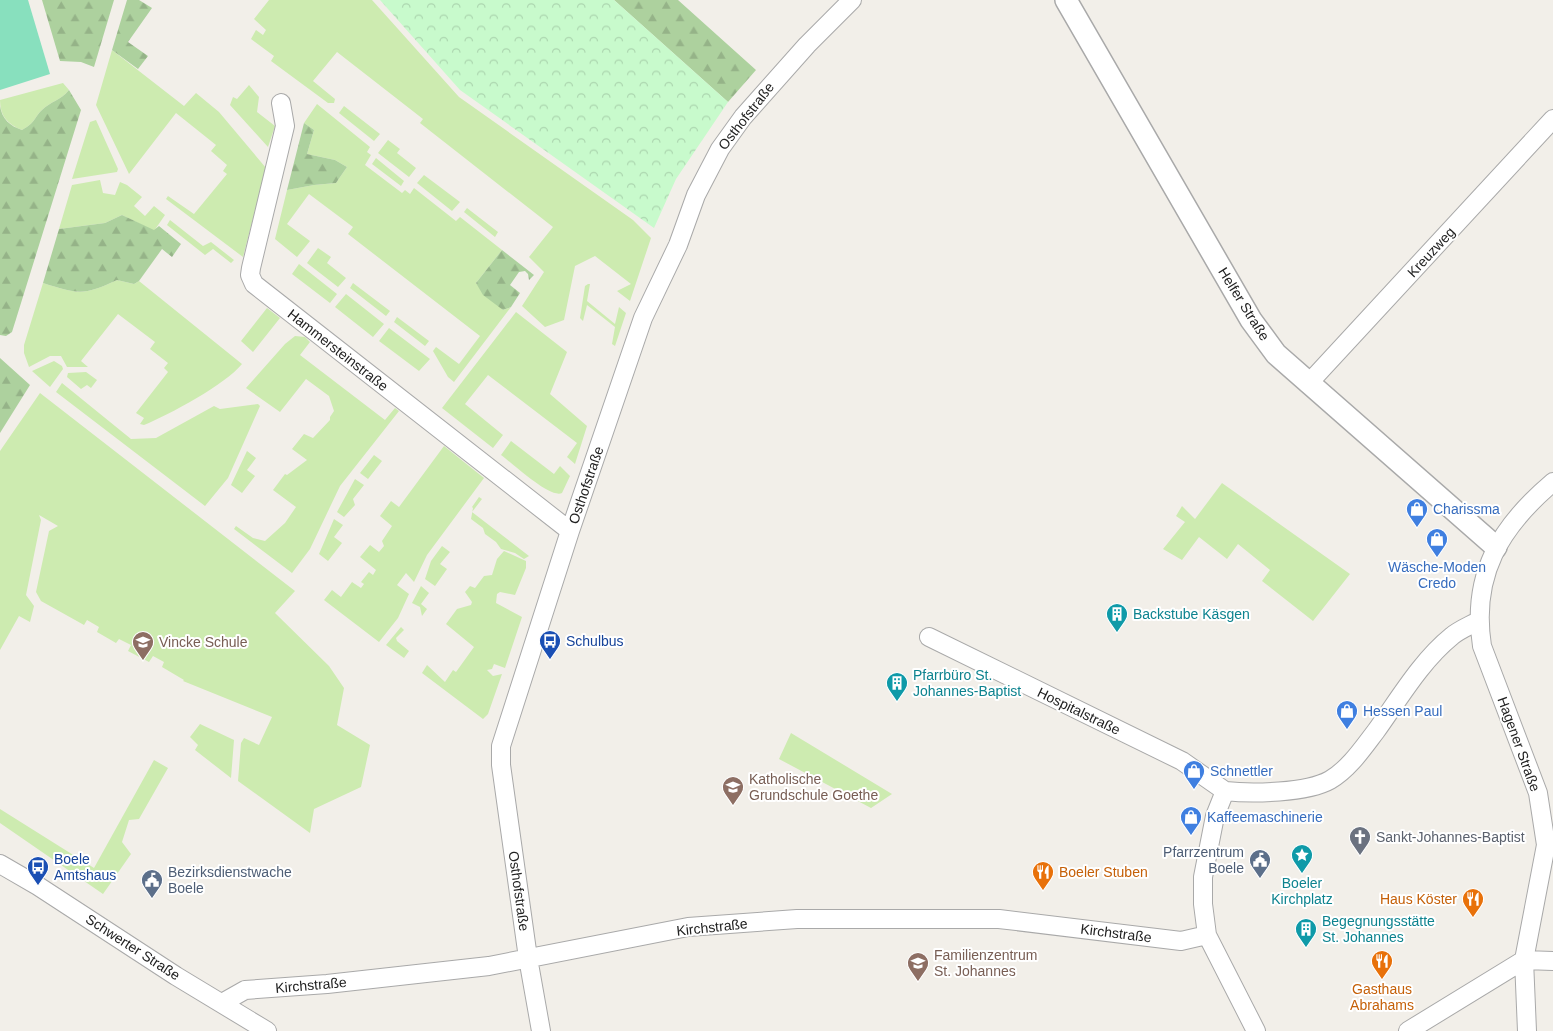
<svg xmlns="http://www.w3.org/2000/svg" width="1553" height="1031" viewBox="0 0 1553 1031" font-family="Arial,sans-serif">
<defs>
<pattern id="forest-firs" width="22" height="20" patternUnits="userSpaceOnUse" patternTransform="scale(1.25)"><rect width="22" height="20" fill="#add19e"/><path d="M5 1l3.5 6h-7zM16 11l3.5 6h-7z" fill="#95b388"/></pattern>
<pattern id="park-crowns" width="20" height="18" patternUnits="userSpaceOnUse" patternTransform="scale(1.25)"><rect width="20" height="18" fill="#c8facc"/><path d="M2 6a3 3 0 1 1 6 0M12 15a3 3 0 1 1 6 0" fill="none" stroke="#acd6af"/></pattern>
</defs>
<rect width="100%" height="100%" fill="#f2efe9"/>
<!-- grass -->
<path fill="#cdebb0" d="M269,0H372L459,97L633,220L651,238L630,301L617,291L631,284L595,256L575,266L564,320L545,327L522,306L544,272L529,257L553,227L420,123L423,119L337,52L313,81L335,99L334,103H328L271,61L274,56L251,39L256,30L263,35L266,30L254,19Z
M112,50L184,106L196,93L219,112L266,168L243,257L166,199L168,196L194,214L227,174L223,171L227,165L211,151L216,145L176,113L129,174L96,105Z
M63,83L69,90C60,101 51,101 42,110C33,119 36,122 22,130C7,124 0,116 0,100Z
M249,85L259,97L257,112L275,126L268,147L230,105L233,97L237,99Z
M317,104L370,147L367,152L371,155L365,165L402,193L405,190L410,194L414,188L456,221L460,217L502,250L476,283L503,310L511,307L454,382L448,377L433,351L436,347L459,364L480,336L348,234L353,227L309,194L287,224L310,241L297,257L275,239L287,190L314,185L336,183L347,167L335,160L307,154L314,130L304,123Z
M344,106L380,134L374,141L339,113Z
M96,120L118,169L117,172L72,179L90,122Z
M388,140L400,149L397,153L416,168L409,177L378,153Z
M376,158L404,181L401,186L372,164Z
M424,175L460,202L452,211L417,183Z
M100,180L103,193L115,195L120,182L127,185L142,197L134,206L145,216L154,206L165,215L154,231L122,215L105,223L59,229L72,185Z
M467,208L498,232L495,237L464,212Z
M170,220L203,246L211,242L234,260L231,263L213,249L205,255L167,225Z
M318,248L331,257L327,263L346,278L338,287L307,263Z
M299,264L337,294L330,303L292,274Z
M117,280L134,284L139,281L242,364C226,384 169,415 144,425L140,424L144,418L136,413L168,372L164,368L168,363L150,349L155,342L118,314L81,361L88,367H67L61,356H50L29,367L24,353V345L43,283C77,294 84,296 117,280Z
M353,283L390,311L386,316L350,288Z
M588,284H590L587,301L615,324L619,307L626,313L615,346L612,344L615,327L587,305L583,321L580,318L585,286Z
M346,294L384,324L373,337L335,307Z
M267,308L280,318L253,352L241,341Z
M516,312L567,352L550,394L587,426L575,464L567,457L577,443L488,375L465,404L503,435L493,448L442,408Z
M397,317L429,341L425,346L394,322Z
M389,328L430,359L419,371L379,341Z
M295,336L305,337L310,342L300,355L385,420L395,408L399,411L340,486L310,549L292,573L234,529L236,526L253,538L265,541L285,523L296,507L273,490L285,474L287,475L307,460L292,449L304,434L313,438L330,420V417L334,411L329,396L306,379L280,412L246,388L285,344Z
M54,361L62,366L63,369L50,387L32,371Z
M86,372L97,380L91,388L87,385L81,389L67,377L68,373Z
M62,383L131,439L156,438L214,406L220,409L258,404L260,406L228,478L205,506L56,392Z
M40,393L295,591L275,613L329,666L344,688L337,725L370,745L361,787L314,809L310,833L238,781L241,743L244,738L259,745L272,717L183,681L184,680L162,667L164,662L153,656L149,662L128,651L131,645L119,639L116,643L97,632L99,627L87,620L84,625L41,601L36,592L49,531L58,526L39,515L41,520L26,595L34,606L30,622L19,616L0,650V451Z
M511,441L554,474L560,466L570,476L562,493C550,499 512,463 501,455Z
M444,446L484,478L427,555L414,582L406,573L397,585L409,594L398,618L379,642L324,600L332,590L341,597L352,582L361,588L364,584L361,582L369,572L373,575L376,570L360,557L370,545L379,552L384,546L382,541L392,526L380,516L391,501L399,507Z
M247,451L256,458L247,470L255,476L242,493L231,485Z
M374,455L382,461L368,479L360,473Z
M355,479L364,485L353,499L355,505L344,517L337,512Z
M1222,483L1350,574L1313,621L1262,581L1270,570L1238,544L1227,559L1199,537L1182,560L1163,549L1185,522L1176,516L1182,506L1195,519Z
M479,497L482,499L472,512L529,556L524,559L515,553L501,549L496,542L485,534L483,528L471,519L473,508L472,507Z
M334,519L343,525L334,537L342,543L328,561L319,554Z
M442,546L450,552L440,564L447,569L435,586L425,579L431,561Z
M504,551L526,561V568L515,595L500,592L497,594L496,603L522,617L505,668L494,664L492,669L487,670L493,676L502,674L488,714L483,719L422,673L427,665L445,682L453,670L456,672L474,647L446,624L457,609L471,605L472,602L465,592L470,586L475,588L484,576L492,575L497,559Z
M421,586L429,593L421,604L427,609L422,616L420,607L412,603Z
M401,627L404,630L396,638L397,641L409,651L404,658L386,645Z
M200,724L234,740L231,778L195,750L198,745L190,737Z
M791,733L892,794L871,808L779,759Z
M154,760L168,768L139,819L129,820L122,842L131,854L103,894L0,823V809L94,868Z"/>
<!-- forest -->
<path fill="url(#forest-firs)" d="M42,0H114L94,67L81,62L60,61Z
M127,0H139L152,8L128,42L148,56L138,69L112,50Z
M614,0H678L756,70L728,102Z
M69,90L81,110L12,332L6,336L0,335V106C2,119 10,126 22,130C36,122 33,119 42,110C51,101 60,101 69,90Z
M304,123L314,130L307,154L335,160L347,167L336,183L314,185L287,190Z
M122,215L154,230L159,226L181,244L172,257L162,249L139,281L134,284L117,280C84,296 77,294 43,283L59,229L105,223Z
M502,250L534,275L529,280L528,274L525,271L519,272L510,285L520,293L511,307L503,310L483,295L476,283Z
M0,358L30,385L0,433Z"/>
<!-- park -->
<path fill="url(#park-crowns)" d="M380,0H614L728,102L676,179L654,228L460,90Z"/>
<!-- pitch -->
<path fill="#88e0be" d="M0,0H28L50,74L0,90Z"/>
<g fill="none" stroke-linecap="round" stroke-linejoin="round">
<!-- minor casing -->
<g stroke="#a9a9a9" stroke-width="20">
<path id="minor" d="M281,103L285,126L251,268L250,275L254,284L570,531
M1308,384L1553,119
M929,637L1182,761L1225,791
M0,864L38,886L176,976L267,1031
M222,1003L245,990L327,984L489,966L688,927L797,919H999L1181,941L1207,935
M541,1031L528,958L501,765V746L570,531L643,318L678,245L696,195L720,149L743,117L807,45L852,0
M1256,1031L1207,935L1203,904V877L1215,816L1225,791C1252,794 1307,793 1330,780C1349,769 1363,748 1376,731C1399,699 1421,661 1452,636C1459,630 1469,626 1478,621
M1408,1031L1524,960L1553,961
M1527,1031L1524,960L1546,845L1538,793L1482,646C1471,575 1500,527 1553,482"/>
</g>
<!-- tertiary casing -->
<g stroke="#a9a9a9" stroke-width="24">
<path id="tertiary" d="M1066,0L1251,320L1276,354L1496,547"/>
</g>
<!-- minor -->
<use href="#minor" stroke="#fff" stroke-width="18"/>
<!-- tertiary -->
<use href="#tertiary" stroke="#fff" stroke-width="21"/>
</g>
<!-- icons -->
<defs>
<g id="shop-pin" transform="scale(1.125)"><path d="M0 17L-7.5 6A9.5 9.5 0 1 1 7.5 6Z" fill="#3f7fe0" stroke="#fff"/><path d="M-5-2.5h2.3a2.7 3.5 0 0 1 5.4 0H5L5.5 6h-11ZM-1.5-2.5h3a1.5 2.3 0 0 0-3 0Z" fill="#fff"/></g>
<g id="building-pin" transform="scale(1.125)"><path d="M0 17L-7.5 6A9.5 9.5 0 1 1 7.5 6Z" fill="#0f9aa8" stroke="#fff"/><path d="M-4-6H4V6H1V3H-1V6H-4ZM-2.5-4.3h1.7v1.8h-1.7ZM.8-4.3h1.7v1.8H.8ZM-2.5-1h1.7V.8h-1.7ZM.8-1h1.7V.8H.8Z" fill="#fff"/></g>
<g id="bus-pin" transform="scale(1.125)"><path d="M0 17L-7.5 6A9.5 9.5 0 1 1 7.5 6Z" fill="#1a4fb4" stroke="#fff"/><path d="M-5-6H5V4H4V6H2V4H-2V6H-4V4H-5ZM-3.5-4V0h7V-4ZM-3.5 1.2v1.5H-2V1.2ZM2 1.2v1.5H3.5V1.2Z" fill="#fff"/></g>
<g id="school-pin" transform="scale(1.125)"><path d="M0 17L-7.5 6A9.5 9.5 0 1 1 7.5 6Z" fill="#8d6e63" stroke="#fff"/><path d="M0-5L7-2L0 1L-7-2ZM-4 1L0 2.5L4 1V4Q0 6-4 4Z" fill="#fff"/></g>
<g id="church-pin" transform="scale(1.125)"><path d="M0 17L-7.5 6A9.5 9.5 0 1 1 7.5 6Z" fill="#6b7280" stroke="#fff"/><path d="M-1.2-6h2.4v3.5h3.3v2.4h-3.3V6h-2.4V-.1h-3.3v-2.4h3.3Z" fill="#fff"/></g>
<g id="sight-pin" transform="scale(1.125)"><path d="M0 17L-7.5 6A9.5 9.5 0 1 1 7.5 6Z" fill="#0f9aa8" stroke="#fff"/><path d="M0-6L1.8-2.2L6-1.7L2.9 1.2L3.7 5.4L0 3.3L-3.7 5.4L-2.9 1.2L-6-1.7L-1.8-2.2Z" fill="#fff"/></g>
<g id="civic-pin" transform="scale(1.125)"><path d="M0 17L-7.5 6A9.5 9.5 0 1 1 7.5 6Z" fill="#5c6f8a" stroke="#fff"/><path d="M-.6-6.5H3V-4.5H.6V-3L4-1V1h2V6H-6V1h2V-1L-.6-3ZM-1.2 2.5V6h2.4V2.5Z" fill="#fff"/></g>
<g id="restaurant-pin" transform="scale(1.125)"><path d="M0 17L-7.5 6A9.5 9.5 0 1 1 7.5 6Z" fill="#e8710a" stroke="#fff"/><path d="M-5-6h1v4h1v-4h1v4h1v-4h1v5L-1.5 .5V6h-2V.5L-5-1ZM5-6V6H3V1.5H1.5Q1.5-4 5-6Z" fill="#fff"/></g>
</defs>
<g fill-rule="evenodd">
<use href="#shop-pin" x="1417" y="509"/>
<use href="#shop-pin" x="1437" y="539"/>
<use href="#building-pin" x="1117" y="614"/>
<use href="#bus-pin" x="550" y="641"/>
<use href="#school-pin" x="143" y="642"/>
<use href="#building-pin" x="897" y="683"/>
<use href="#shop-pin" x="1347" y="711"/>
<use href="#shop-pin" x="1194" y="771"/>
<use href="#school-pin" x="733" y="787"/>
<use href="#shop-pin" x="1191" y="817"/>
<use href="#church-pin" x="1360" y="837"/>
<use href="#sight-pin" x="1302" y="855"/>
<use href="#civic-pin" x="1260" y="860"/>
<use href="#bus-pin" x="38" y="867"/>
<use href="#restaurant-pin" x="1043" y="872"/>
<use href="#civic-pin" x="152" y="880"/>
<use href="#restaurant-pin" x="1473" y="899"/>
<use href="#building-pin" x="1306" y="929"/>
<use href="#restaurant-pin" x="1382" y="961"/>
<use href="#school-pin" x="918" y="963"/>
</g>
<g text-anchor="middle" stroke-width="4" stroke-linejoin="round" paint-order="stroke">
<!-- street labels -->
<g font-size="14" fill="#222" stroke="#fff">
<text transform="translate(746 116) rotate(-52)" y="5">Osthofstraße</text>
<text transform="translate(1431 252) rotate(-47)" y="5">Kreuzweg</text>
<text transform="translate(1244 304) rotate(58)" y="5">Helfer Straße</text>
<text transform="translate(338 350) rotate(38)" y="5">Hammersteinstraße</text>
<text transform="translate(586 485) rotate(-71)" y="5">Osthofstraße</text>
<text transform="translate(1079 711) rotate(26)" y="5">Hospitalstraße</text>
<text transform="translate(1519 744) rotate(70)" y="5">Hagener Straße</text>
<text transform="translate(519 891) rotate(82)" y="5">Osthofstraße</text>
<text transform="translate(712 927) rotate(-6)" y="5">Kirchstraße</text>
<text transform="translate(1116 933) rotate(7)" y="5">Kirchstraße</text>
<text transform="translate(133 947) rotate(33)" y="5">Schwerter Straße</text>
<text transform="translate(311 985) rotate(-5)" y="5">Kirchstraße</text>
</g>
<!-- shop labels -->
<g font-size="14" fill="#366cbe" stroke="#fff" text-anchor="start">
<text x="1433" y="514">Charissma</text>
<text x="1437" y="572" text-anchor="middle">Wäsche-Moden<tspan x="1437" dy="16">Credo</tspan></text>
<text x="1363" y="716">Hessen Paul</text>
<text x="1210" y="776">Schnettler</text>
<text x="1207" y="822">Kaffeemaschinerie</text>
</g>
<!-- culture labels -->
<g font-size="14" fill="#0d838f" stroke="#fff" text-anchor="start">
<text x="1133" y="619">Backstube Käsgen</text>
<text x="913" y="680">Pfarrbüro St.<tspan x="913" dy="16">Johannes-Baptist</tspan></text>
<text x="1302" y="888" text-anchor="middle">Boeler<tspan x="1302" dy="16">Kirchplatz</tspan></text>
<text x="1322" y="926">Begegnungsstätte<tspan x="1322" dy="16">St. Johannes</tspan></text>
</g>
<!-- transit labels -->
<g font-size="14" fill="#164399" stroke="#fff" text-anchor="start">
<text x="566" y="646">Schulbus</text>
<text x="54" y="864">Boele<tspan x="54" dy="16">Amtshaus</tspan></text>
</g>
<!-- education labels -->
<g font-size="14" fill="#785e54" stroke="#fff" text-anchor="start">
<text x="159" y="647">Vincke Schule</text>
<text x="749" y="784">Katholische<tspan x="749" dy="16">Grundschule Goethe</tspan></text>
<text x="934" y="960">Familienzentrum<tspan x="934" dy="16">St. Johannes</tspan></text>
</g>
<!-- worship labels -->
<g font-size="14" fill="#5b616d" stroke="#fff" text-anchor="start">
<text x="1376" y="842">Sankt-Johannes-Baptist</text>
</g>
<!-- service labels -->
<g font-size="14" fill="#4e5e75" stroke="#fff" text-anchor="end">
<text x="1244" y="857">Pfarrzentrum<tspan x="1244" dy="16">Boele</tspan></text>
<text x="168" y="877" text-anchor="start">Bezirksdienstwache<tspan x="168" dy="16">Boele</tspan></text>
</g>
<!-- food labels -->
<g font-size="14" fill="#c56008" stroke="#fff" text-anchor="start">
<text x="1059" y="877">Boeler Stuben</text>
<text x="1457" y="904" text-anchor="end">Haus Köster</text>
<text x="1382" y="994" text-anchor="middle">Gasthaus<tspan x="1382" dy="16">Abrahams</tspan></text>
</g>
</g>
</svg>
